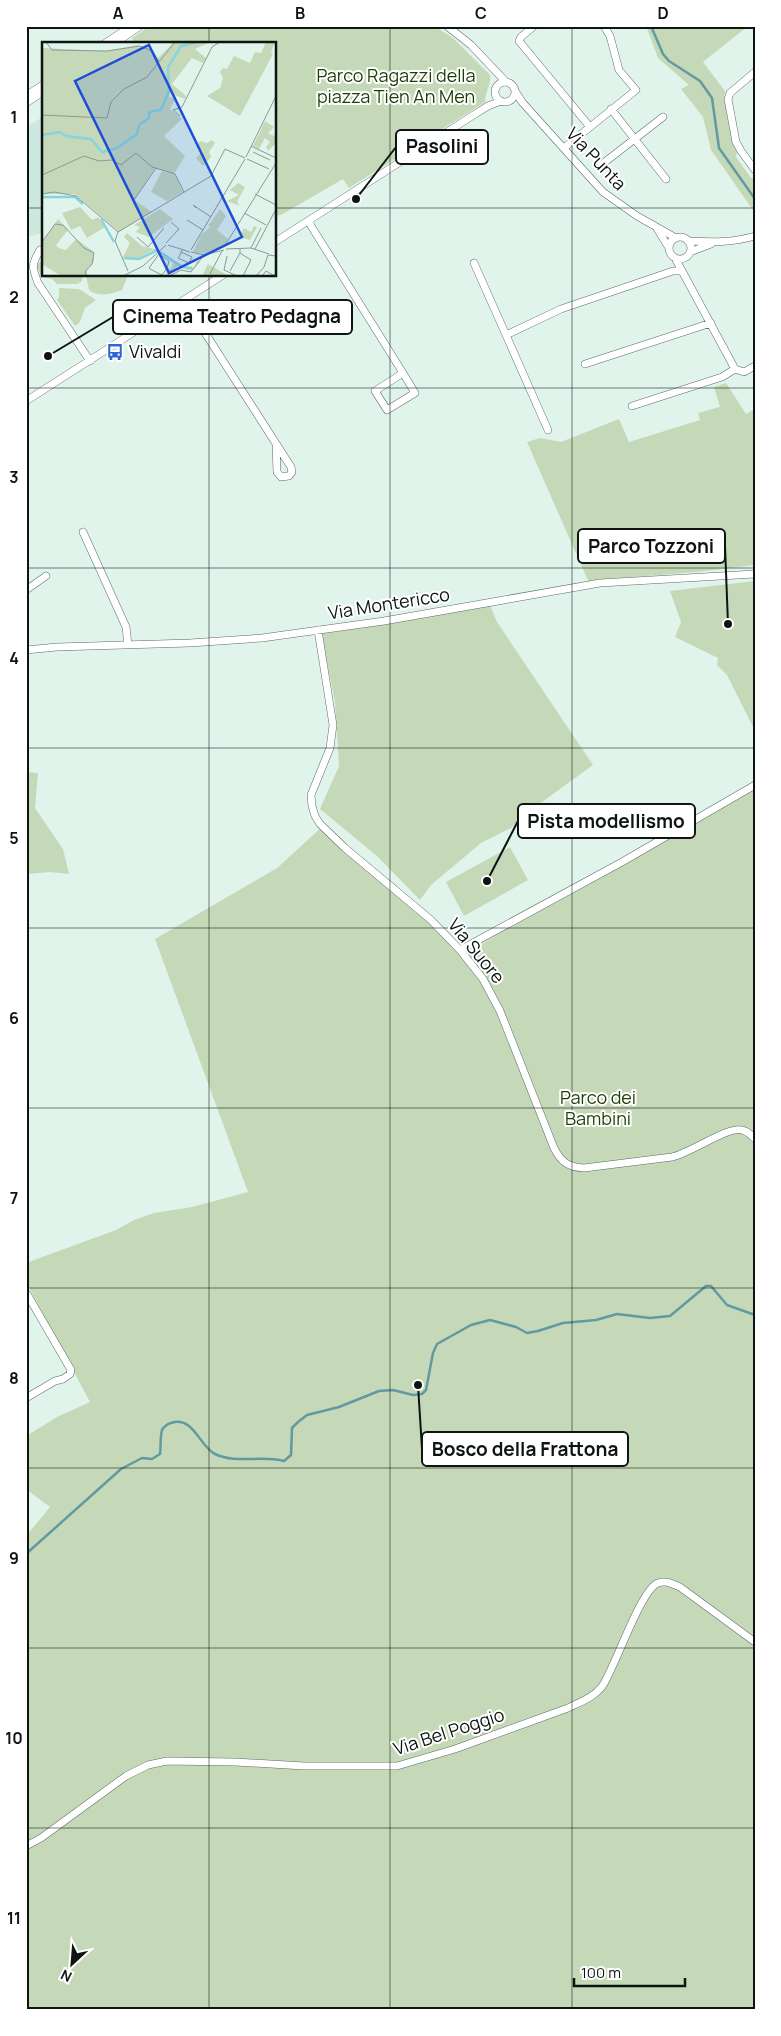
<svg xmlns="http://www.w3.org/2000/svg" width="781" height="2036" viewBox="0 0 781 2036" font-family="Manrope,sans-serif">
<rect width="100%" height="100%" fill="#e0f4ec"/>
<!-- built -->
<path fill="#cde9df" d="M44,116V233L26,237V127Z"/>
<!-- green -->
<path fill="#c5d9b9" d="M150,26H434L453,38L490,75C491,86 485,92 485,102L349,188L343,179L281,215L275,216V44H134L132,38Z
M646,26H748L703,62L725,91L724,97L734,146L737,152L736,157L751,178H755V213L711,150L703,117L681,89L689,85L658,58Z
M44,261V275H82V281L77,284H57L52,279L42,277L37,267L38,263Z
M86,275H128L122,290C110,294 100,298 89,290Z
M59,288L79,289L96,300L85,308L80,322L75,326L57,300L59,297Z
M726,383L746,414L755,409V565L697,572L607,579L590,585L527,442L540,438L561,442L619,419L629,442L700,420L698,413L720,407L714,387Z
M755,581V731L727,675L717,665L718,658L675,637L681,622L670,591Z
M490,605L497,622L593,765L542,802L513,827L481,843L431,885L420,900L377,856L320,809L339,766L335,702L320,627Z
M26,772L38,773L35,808L63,849L69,874L50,872L26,874Z
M755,786V2010H26V1536L50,1507L26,1489V1436L59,1416L90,1402L26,1282V1263L116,1230L134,1220L154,1213L192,1207L248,1192L155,939L277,868L323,826L462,952L478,946Z
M510,847L528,880L464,916L446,882Z"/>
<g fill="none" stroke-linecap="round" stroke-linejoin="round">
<!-- stream -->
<path stroke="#619aa2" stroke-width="2.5" d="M651,26L663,54L669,61L700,81L712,98L719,148L755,199
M26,1554L121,1469L142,1458L152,1459L160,1454C161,1447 160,1437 162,1430C164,1427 167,1424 171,1423C193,1415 200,1447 215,1454C236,1464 262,1455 284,1461L291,1455L292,1428L298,1422L307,1415L339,1407L379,1391L393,1390L413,1395L422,1394L426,1390L433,1353L437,1344L471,1325L490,1320L516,1327L527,1333L538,1331L563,1323L596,1320L617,1314L650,1318L670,1316L706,1286H711L727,1305L755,1315"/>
<!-- minor casing -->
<g stroke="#5a6c65" stroke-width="8">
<path id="minor" d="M447,26L471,45L506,82
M534,26L521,37L519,41L590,127
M104,44L131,26
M114,44L140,26
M755,72L730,93L728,99L736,142L741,151L755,170
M495 92a10 10 0 1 1 20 0a10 10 0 1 1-20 0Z
M515,91L522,102L603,192L637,216L676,238
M26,96L44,84
M26,103L44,91
M611,109L666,179
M564,148L636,90L619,70L610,36L604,26
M601,165L663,117
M308,221L403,373L415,393L387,410L375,391L403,373
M656,227L669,248
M669 248a11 11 0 1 1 22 0a11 11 0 1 1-22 0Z
M688,241C711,242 732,243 755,236
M275,242L472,116L488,106L501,101
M40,250C31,265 32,267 38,283L90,361
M690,252L711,244
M675,258L735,369L744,372L755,366
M474,263L506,335
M184,300L291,467L292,472L289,476L281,477L277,472L276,444
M585,364L711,323
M26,401L223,275
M632,406L722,377L735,369
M548,430L506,335L561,309L673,271H682
M83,532L126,627L128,645
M26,590L46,576
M318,630L333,725L330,748L311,795L312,806L315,816L320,824L345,848L431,920L460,950L483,979L500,1011L554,1148C561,1162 568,1167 584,1168L672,1157C691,1153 728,1126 742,1130C748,1131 751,1135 755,1139
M26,650L57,647L190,643L262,638L384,621L600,583L755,574
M460,950L622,862L755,785
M26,1398L55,1381L63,1379L70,1374L71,1370L27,1294
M26,1846L41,1838L126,1776L148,1765L167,1761L235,1762L304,1766H397L455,1749L568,1708C580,1702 595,1697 603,1685C615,1667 641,1589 658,1583C666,1580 672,1584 680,1587L755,1642"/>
</g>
<!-- minor -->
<use href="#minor" stroke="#fff" stroke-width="7"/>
</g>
<!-- grid -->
<path fill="none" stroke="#0d1412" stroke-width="1" stroke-opacity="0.55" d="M209,26V44M390,26V2010M572,26V2010M26,208H44M275,208H755M209,275V2010M26,388H755M26,568H755M26,748H755M26,928H755M26,1108H755M26,1288H755M26,1468H755M26,1648H755M26,1828H755"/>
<!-- icons -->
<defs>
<g id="bus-bare" transform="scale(1.35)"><path d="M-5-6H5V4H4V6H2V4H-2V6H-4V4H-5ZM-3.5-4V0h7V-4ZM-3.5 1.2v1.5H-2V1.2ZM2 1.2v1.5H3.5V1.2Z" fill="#3164d2" stroke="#fff" stroke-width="2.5" paint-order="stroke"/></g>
</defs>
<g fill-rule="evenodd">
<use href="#bus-bare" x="115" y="352"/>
</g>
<g text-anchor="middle" stroke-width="4" stroke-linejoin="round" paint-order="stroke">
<!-- park labels -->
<g font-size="18" fill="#1e3c05" stroke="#fff">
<text x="396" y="82">Parco Ragazzi della<tspan x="396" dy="21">piazza Tien An Men</tspan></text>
<text x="598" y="1104">Parco dei<tspan x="598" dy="21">Bambini</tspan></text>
</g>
<!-- street labels -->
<g font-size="18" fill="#0d1412" stroke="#fff">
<text transform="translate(596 159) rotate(47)" y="6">Via Punta</text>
<text transform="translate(389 604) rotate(-9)" y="6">Via Montericco</text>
<text transform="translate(476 951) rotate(51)" y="6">Via Suore</text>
<text transform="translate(449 1732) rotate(-18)" y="6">Via Bel Poggio</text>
</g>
<!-- poi labels -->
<g font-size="18" fill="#0d1412" stroke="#fff" text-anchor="start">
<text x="129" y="358">Vivaldi</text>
</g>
</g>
<!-- overview -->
<g transform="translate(42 42)">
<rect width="234" height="234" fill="#e0f4ec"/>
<path d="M132,0H168L153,7L164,16L161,21L150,16L130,42L144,54L143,57L127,51V55L134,56L128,67L140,77L122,94L143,114L132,132L113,126L92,158L110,170L77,190L33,152H0V6L64,9L95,3L111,8L116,16ZM224,0H233L229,10L231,12L198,74L165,54L178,46L181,36L178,30L181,26L185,27L192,14L208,21L213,10L219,11ZM223,79L232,85L226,91L232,94L234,90V101L226,109L224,105L228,100L223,96L217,107L211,104ZM170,98L173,101L167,110L169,115L161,124L154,116L161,109L154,105L158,99L165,101ZM120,129L133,133L141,150L125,159L109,150ZM196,141L203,145L195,160L198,164L185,159L197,153L188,148ZM38,165L50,178L56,175L63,185L45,196L38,184L29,188L20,171ZM118,167L131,177L107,195L94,190L98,185L92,183ZM178,167L184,174L175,188L186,197L182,205L163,212L151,210L159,193L168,185L172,186L166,184ZM16,177L26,188L14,203L17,206L24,208L34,197L51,209L52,220L45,227V234H19L0,222V195L2,198ZM212,184L215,185L208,198L197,195L202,186L209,190ZM85,191L100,204L116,208L115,210L111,208L93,218L80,217L88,201L82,195ZM118,209L143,225H152L155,219L158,220L149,229L136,224L124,234L125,226L129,227L131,221ZM166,222L187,234H160Z" fill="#c5d9b9"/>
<path fill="none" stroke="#85d4e0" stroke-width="2.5" d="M0,93L18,90L24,94L49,97L60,110L75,106L95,92L97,83L107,76V70L119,68L127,49L126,25L139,4L155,0M0,155H33L41,162M59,177L72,200M118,210L140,225L150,226M83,216L97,217L116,208"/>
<path fill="none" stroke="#8c9a95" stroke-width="1" d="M4,0L10,8L65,9L98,4L108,8L117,19M0,73L65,76L69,60L82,47L105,35L133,0M138,74L131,68L140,65L170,5L178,0M209,104L234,116M211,110L228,118M204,115L234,54M205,117L227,127M0,133L42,114L57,119L70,118L79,123L94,111L110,125L133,132L142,150M0,152L12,150L34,154L76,190M213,152L234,163M92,158L114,126M154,166L151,163L169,175M202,171L224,183M145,178L161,188M95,195L106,205L122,186M0,200L13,182L21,183L42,206L52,211L50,222L43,230L45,234M124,201L137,187L129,180M126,203L148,210M182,205L234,121M198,206V211L209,218L201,234M209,206L219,186M184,207L209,206L227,212M213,207L234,167M149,208L203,117M139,210L150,215L147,221L136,216L138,213L139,210L141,207M149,210L162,213L182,208M185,214L182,228L195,234M86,229L73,199L76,190L169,134L183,107L203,116M188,229L198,211M149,230L162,213M168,232L180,209M81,234L101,224L124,203M120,234V233L125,226L127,219L117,212L107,226L108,227L120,233L121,234M127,234L139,228L149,230M214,234L222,225L226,213L234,214M220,234L224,229L233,234"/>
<path fill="#1d4ed8" fill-opacity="0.15" stroke="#1d4ed8" stroke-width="2.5" d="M107,3L200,195L127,231L33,39Z"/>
<rect width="234" height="234" fill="none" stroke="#0d1412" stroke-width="2.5"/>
</g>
<!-- callouts -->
<path fill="none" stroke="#0d1412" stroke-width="2" d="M356 199L396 147M48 356L113 317M728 624L725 546M487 881L518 821M418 1385L422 1449"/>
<g fill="#0d1412" stroke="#fff" stroke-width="2">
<circle cx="356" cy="199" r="5"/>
<circle cx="48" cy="356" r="5"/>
<circle cx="728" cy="624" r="5"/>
<circle cx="487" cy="881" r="5"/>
<circle cx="418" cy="1385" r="5"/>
</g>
<g fill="#fff" stroke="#0d1412" stroke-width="2">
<rect x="396" y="130" width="92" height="34" rx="5"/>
<rect x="113" y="300" width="239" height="34" rx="5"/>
<rect x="578" y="529" width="147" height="34" rx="5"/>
<rect x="518" y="804" width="177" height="34" rx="5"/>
<rect x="422" y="1432" width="206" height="34" rx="5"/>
</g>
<g font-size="19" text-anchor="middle" font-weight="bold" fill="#0d1412">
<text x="442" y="153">Pasolini</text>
<text x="232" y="323">Cinema Teatro Pedagna</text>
<text x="651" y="553">Parco Tozzoni</text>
<text x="606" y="828">Pista modellismo</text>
<text x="525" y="1456">Bosco della Frattona</text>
</g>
<!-- border -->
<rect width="781" height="2036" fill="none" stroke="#ffffff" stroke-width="55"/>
<!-- north arrow -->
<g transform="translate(72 1964) rotate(206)" stroke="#ffffff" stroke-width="4" paint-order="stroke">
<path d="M0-4L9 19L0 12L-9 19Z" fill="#0d1412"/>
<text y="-8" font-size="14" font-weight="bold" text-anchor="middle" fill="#0d1412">N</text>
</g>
<!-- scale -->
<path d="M574 1978v8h111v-8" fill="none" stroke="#0d1412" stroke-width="2.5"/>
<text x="581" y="1978" font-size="15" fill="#0d1412" stroke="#ffffff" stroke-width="4" paint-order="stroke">100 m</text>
<rect x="28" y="28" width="726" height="1980" fill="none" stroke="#0d1412" stroke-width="2"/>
<g font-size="16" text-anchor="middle" font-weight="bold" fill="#0d1412">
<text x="118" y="19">A</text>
<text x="300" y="19">B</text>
<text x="481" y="19">C</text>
<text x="663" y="19">D</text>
<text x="14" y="123">1</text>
<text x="14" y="303">2</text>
<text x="14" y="483">3</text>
<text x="14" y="664">4</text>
<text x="14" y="844">5</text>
<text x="14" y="1024">6</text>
<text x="14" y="1204">7</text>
<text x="14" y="1384">8</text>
<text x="14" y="1564">9</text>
<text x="14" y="1744">10</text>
<text x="14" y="1924">11</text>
</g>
</svg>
